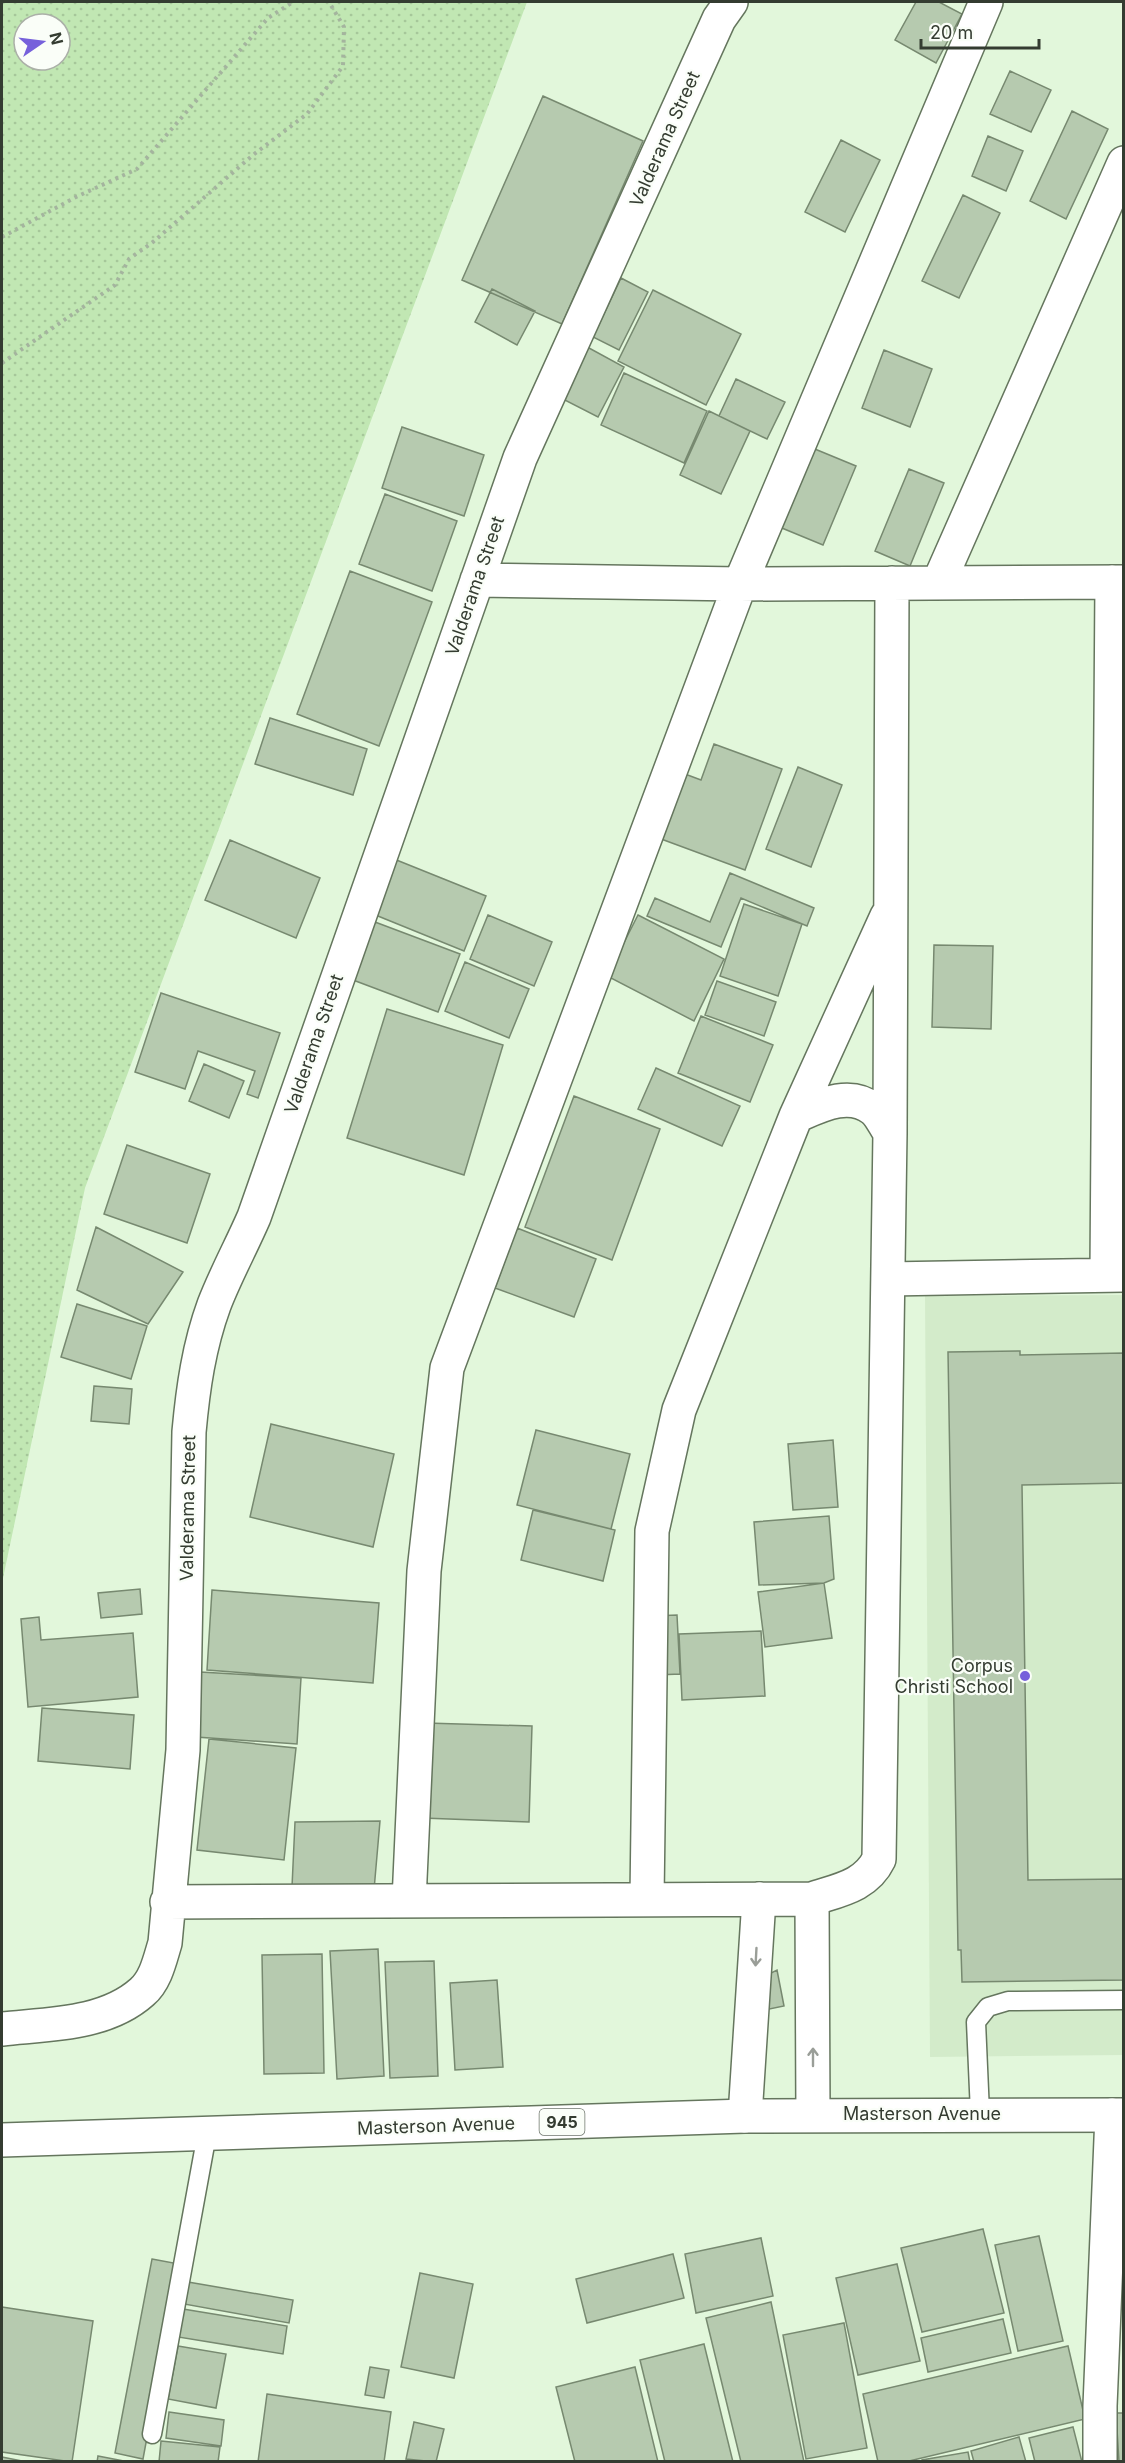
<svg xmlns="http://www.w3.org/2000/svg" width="1125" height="2463" viewBox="0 0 1125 2463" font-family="Inter,sans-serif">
<defs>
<pattern id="grass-dots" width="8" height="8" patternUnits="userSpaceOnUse" patternTransform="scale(1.5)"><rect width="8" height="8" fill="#c1e7b3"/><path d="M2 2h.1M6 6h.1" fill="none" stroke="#a6c79a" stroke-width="1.8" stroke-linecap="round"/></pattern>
</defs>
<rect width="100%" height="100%" fill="#e2f7db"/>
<!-- built -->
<path fill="#d3ebca" d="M1123,1295V2055L930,2057L925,1296Z"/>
<!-- grass -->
<path fill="url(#grass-dots)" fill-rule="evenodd" d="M2,2H527L85,1188L2,1583ZM24,24H60V60H24Z"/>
<!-- building -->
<path fill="#b6caaf" stroke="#778970" stroke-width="1.5" d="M916,2H939L962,14L936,63L895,40Z
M1010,71L1051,90L1031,132L990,114Z
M543,96L643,141L562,324L462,280Z
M1072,111L1108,129L1066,219L1030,201Z
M988,136L1023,151L1006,191L972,176Z
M841,140L880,160L845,232L805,212Z
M963,195L1000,213L959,298L922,281Z
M621,278L648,292L619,350L593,337Z
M492,289L535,311L517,345L475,322Z
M653,290L741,334L706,405L618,361Z
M578,342L624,367L598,417L551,393Z
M884,350L932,369L910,427L862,408Z
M624,373L707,411L684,463L601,425Z
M736,379L785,402L767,439L719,416Z
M709,411L750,431L721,494L680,475Z
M402,427L484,455L464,516L382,488Z
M810,447L856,466L823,545L777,526Z
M909,469L944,483L910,566L875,551Z
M385,494L457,521L432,591L359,564Z
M350,571L432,602L379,746L297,714Z
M270,718L367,749L353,795L255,764Z
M714,744L782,769L745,870L653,836L677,771L701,780Z
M798,767L842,785L811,867L766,849Z
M230,840L320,878L296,938L205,900Z
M394,859L486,896L464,951L373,914Z
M730,873L814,908L807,926L741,898L721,947L647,916L655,898L710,922Z
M744,904L802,924L778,996L720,976Z
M488,915L552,942L534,986L470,959Z
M638,915L724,959L694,1021L607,976Z
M375,922L460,954L438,1012L353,980Z
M934,945L993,946L991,1029L932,1027Z
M465,962L529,989L509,1038L445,1011Z
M717,981L776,1002L764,1036L705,1015Z
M161,993L280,1033L258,1098L247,1094L255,1071L198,1051L185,1089L135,1072Z
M387,1009L503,1045L464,1175L347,1138Z
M701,1016L773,1045L750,1102L678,1073Z
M204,1064L244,1081L229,1118L189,1101Z
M656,1068L740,1106L722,1146L638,1109Z
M574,1096L660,1129L612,1260L525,1227Z
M127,1145L210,1174L187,1243L104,1214Z
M96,1227L183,1272L148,1324L77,1290Z
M517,1228L596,1259L574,1317L495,1288Z
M77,1304L147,1326L131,1379L61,1357Z
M1020,1351V1355L1124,1353V1483L1022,1485L1028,1880L1124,1879V1980L962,1982L961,1950H958L948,1352Z
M94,1386L132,1389L129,1424L91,1421Z
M271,1424L394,1454L373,1547L250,1517Z
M536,1430L630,1454L611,1529L517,1505Z
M833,1440L838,1507L793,1510L788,1444Z
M533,1510L615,1530L603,1581L521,1560Z
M829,1516L834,1579L824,1583L759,1585L754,1522Z
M824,1583L832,1638L765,1647L758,1592Z
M140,1589L142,1614L101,1618L98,1593Z
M212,1590L379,1603L373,1683L207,1670Z
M677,1615L680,1674L656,1675L653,1616Z
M39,1617L41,1640L133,1633L138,1697L28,1707L21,1619Z
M761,1631L765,1696L682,1700L679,1634Z
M200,1672L301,1678L297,1744L196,1737Z
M42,1708L134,1715L130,1769L38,1761Z
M426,1723L532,1726L529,1822L422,1818Z
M209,1739L296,1748L284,1860L197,1850Z
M380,1821L374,1890L292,1887L295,1822Z
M378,1949L384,2076L337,2079L330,1951Z
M322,1954L324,2073L264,2074L262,1955Z
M434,1961L438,2076L390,2078L385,1962Z
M777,1970L784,2006L759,2011L763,1977Z
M497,1980L503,2067L455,2070L450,1983Z
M983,2229L1004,2313L922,2332L901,2248Z
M1039,2236L1063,2341L1018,2351L995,2245Z
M761,2238L773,2296L696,2313L685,2254Z
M673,2254L684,2298L587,2323L576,2279Z
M152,2259L179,2264L143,2459L115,2453Z
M897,2264L920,2361L858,2375L836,2278Z
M420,2273L473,2284L454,2378L401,2367Z
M188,2282L293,2300L289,2323L184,2304Z
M771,2302L804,2462H741L706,2318Z
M2,2307L93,2321L72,2462L2,2452Z
M183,2309L287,2326L283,2354L178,2337Z
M1003,2319L1011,2353L928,2372L921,2338Z
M844,2323L867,2448L806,2459L783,2335Z
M704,2344L733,2462H665L640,2360Z
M178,2346L226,2354L216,2408L168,2399Z
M1068,2346L1085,2419L905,2462H878L863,2394Z
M370,2367L389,2370L384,2398L365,2395Z
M635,2367L658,2462H575L556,2387Z
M267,2394L391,2412L384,2462H258Z
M169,2412L224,2420L221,2446L166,2438Z
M1116,2413H1124V2462H1119Z
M414,2422L444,2429L436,2462L406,2459Z
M1073,2427L1082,2462H1035L1029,2438Z
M1019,2437L1026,2462H974L971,2451Z
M161,2441L220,2447L218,2462H159Z
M968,2452L970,2462H922V2460Z
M98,2456L129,2462H97Z
M2,2457L27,2462H2Z"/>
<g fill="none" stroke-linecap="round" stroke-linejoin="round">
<!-- service casing -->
<g stroke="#65765e" stroke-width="21">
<path id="service" d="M980,2113L976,2022L988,2007L1008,2001L1124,2000
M152,2434L207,2134"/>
</g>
<!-- minor casing -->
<g stroke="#65765e" stroke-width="36">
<path id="minor" d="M477,580L740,584L1124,582
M939,582L1124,163
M796,1116C819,1106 849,1090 873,1109C880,1114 885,1126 890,1133
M1107,1275L1112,582
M888,1279L1124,1275
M647,1898L652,1531L679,1410L796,1116L887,916
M812,1899L813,2115
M409,1901L424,1571L447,1368L740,584L986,2
M167,1902L812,1899C839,1890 866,1886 879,1859L890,1133L892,583
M2,2029C48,2024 105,2025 142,1992C156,1980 160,1959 165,1943L183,1750L189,1432C193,1388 199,1346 214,1305C225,1276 241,1247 254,1217L520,458L719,19L731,2
M745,2116L759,1899
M1100,2462V2406L1112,2115"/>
</g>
<!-- primary casing -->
<g stroke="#65765e" stroke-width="36">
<path id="primary" d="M2,2140L745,2116L1124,2115"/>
</g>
<!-- path -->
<path stroke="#a4b49e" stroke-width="4" stroke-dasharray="3 4.5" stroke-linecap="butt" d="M2,237L76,197L137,169L268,18L293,2
M2,363L115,285L129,259L153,242L253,155L307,114L343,66L344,27L329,2"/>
<!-- service -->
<use href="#service" stroke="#fff" stroke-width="18"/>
<!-- minor -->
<use href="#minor" stroke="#fff" stroke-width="33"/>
<!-- primary -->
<use href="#primary" stroke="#fff" stroke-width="33"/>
</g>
<!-- one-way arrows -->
<defs><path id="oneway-shaft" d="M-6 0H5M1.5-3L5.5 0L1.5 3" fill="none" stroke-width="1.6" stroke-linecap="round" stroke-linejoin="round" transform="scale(1.5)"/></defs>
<g stroke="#9a9e98">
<use href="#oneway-shaft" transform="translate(756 1957) rotate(93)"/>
<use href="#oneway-shaft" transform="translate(813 2057) rotate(-90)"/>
</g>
<!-- markers -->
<circle fill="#7661db" stroke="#fafef8" stroke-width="2" cx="1025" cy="1676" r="6"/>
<g text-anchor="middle" stroke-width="4.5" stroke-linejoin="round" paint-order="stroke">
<!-- shield labels -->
<rect fill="#fafef8" stroke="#6f766d" stroke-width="1.5" x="539.5" y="2109" width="45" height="26" rx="4.5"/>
<g font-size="16" font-weight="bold" fill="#343c31">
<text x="562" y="2128">945</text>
</g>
<!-- street labels -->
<g font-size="18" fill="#343c31" stroke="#fafef8">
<text transform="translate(665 139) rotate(-66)" y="6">Valderama Street</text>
<text transform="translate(475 586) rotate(-71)" y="6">Valderama Street</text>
<text transform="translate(314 1044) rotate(-71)" y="6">Valderama Street</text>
<text transform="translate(188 1508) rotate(-89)" y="6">Valderama Street</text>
<text x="922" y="2120">Masterson Avenue</text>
<text transform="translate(436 2126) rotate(-2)" y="6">Masterson Avenue</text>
</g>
<!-- poi labels -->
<g font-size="18" fill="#343c31" stroke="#fafef8" text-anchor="end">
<text x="1013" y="1672">Corpus<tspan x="1013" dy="21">Christi School</tspan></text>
</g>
</g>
<!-- border -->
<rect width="1125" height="2463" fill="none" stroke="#343c31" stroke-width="6"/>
<!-- north arrow -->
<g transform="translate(42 42) rotate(76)"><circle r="28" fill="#fafef8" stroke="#abb0a8" stroke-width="1.5"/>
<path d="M0-4.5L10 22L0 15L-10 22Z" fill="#7661db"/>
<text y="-9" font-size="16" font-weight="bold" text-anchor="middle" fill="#343c31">N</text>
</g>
<!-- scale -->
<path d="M921 39v9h118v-9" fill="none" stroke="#343c31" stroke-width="3"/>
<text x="930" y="39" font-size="18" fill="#343c31" stroke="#fafef8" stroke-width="4.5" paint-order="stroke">20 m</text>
</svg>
